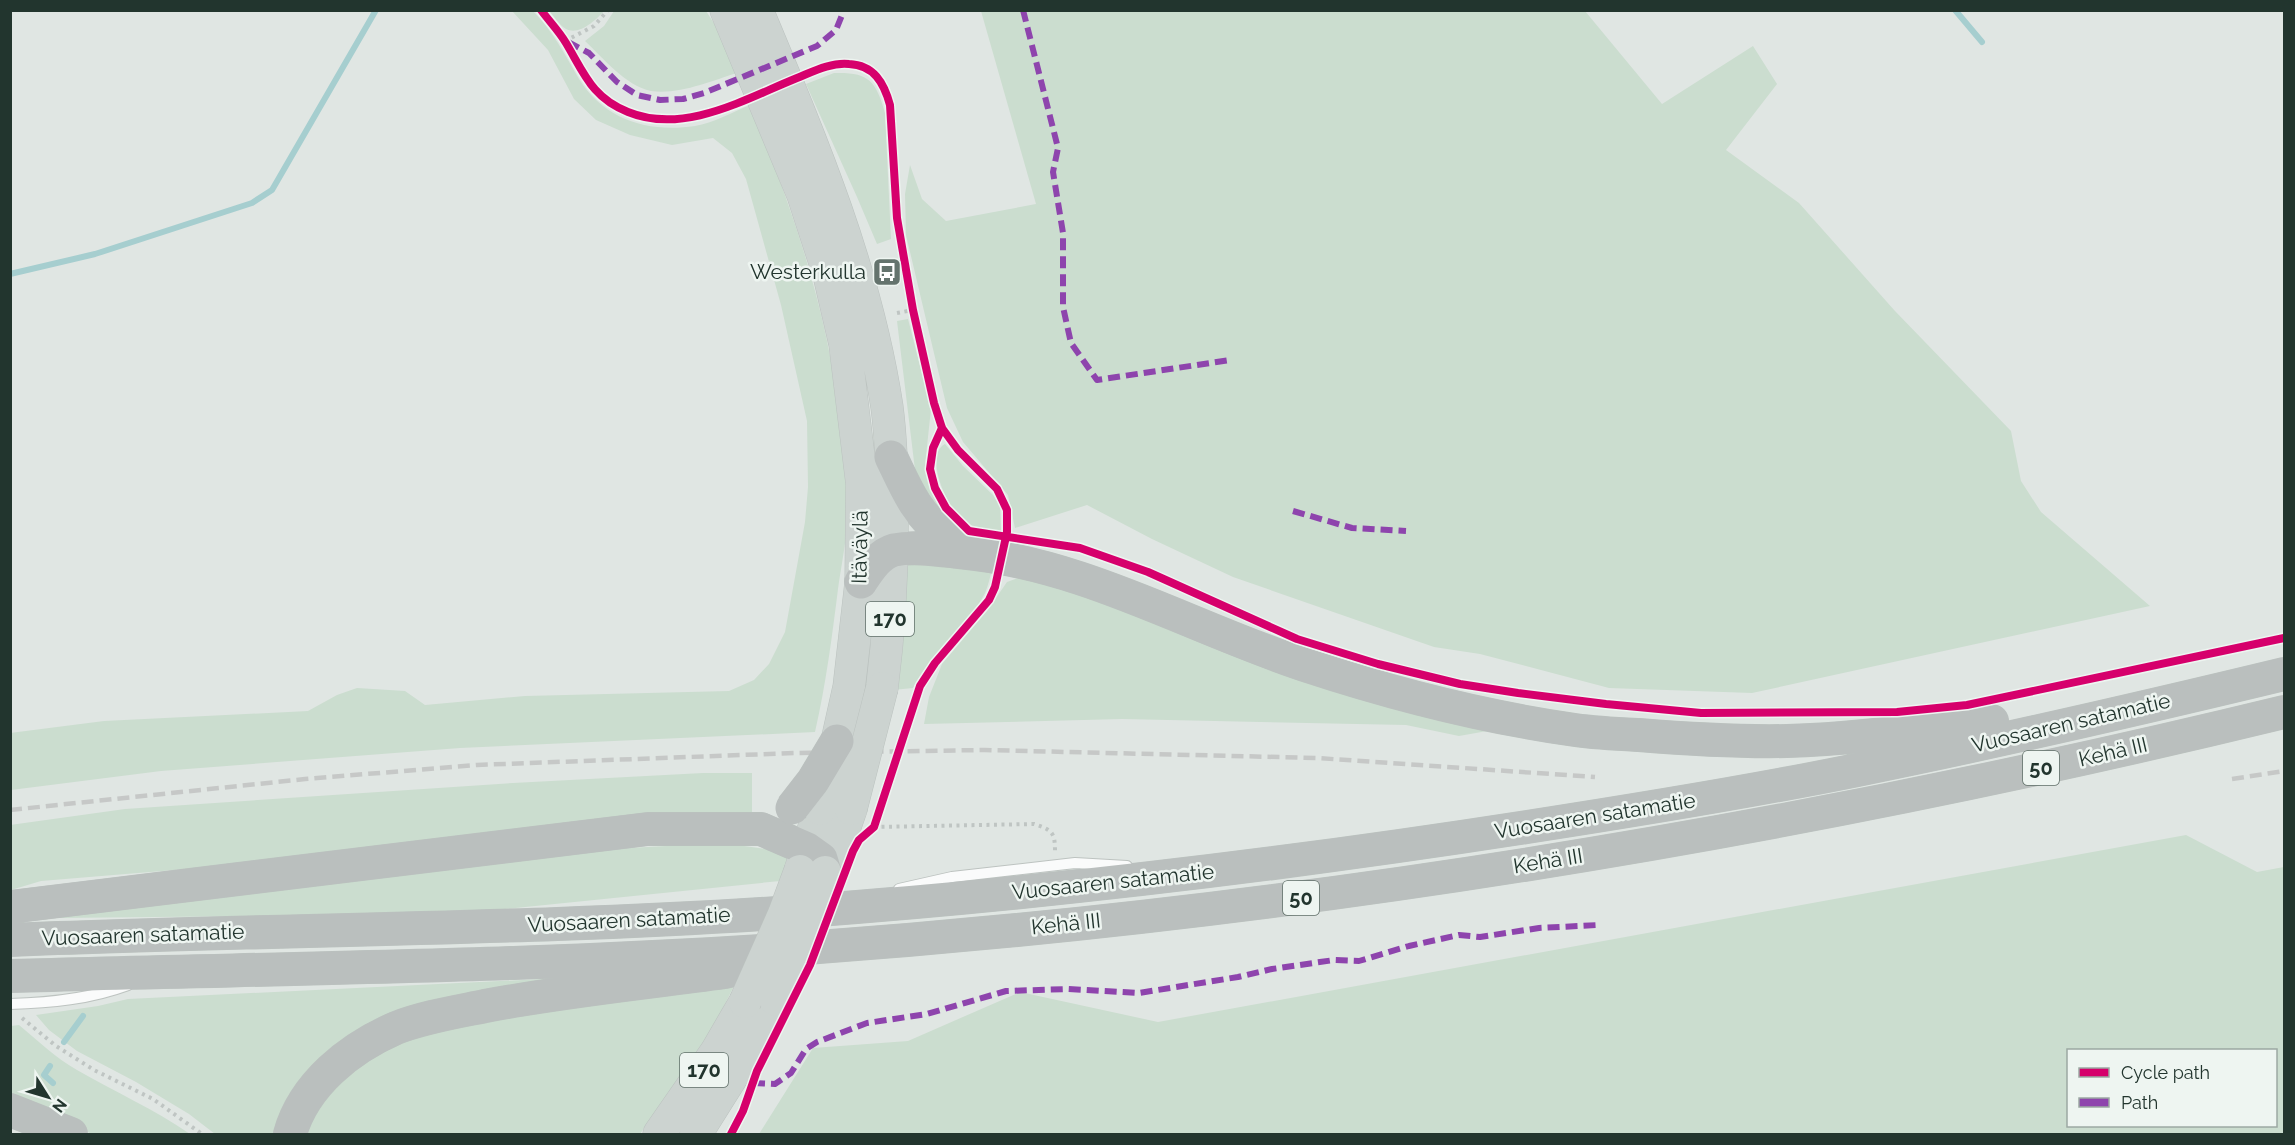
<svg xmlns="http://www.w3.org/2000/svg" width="2295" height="1145" viewBox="0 0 2295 1145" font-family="Raleway,sans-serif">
<rect width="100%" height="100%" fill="#e0e6e3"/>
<!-- green -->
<path fill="#cbddcf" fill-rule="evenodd" d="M512,11H533C553,31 565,55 579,79C605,120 648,133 695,126C713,123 733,112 750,105C794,211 828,312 841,427C845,458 849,490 847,521C846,544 841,567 838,589C832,637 826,684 815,732L460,748L161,771L11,790L10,733L104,721L308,711L337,695L357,688L405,691L425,705L525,696L729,691L754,680L769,664L785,632L805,522L808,487L807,421L781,305L746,179L732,153L713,138L672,145L630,135L596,120L574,99L548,50Z
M549,11H604C596,20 579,36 566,29C559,25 554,16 549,11Z
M614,11H706L721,34L737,73C711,81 679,95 651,91C626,86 603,58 585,41L604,26Z
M981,11H1585L1662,104L1753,46L1777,84L1726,150L1799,203L1895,311L2011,431L2021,481L2041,512L2150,606L1752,693L1609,688L1480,654L1434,647L1233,577L1152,539L1087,505L1015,528L1008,495L963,442L947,408L906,235L905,194L910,165L922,199L946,221L1036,204Z
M834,73C868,72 876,80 885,113L891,239L877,244L857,197L806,84Z
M908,319L931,409L925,465L933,496L951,526L923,490L915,470L897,321Z
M945,444L963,466L993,495L1000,506L1001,531C991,529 978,528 968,524C950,516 922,456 945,444Z
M905,564L992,570C990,577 988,586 985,593C967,628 931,652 913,688L893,690Z
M1023,576L1504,728L1459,736L1406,725L1122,719L924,724L929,697L942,664L987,611L1007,582Z
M703,773H752V814L306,859L41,881L11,890L10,825L125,809L513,783Z
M2186,835L2257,872L2284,867V1134H759L813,1048L908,1041L1020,992L1158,1022ZM2068,1050H2276V1126H2068Z
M723,843L793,853L780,881L456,914L57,918L51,914L609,849Z
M563,978L413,1012L275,1134H215L189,1114L136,1082L77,1051L49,1030L36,1015L98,1006L128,999Z
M734,986L713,1028L640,1134H305L329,1087L374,1051L473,1019Z
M19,1025C38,1041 56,1058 77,1070C115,1092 154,1109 190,1134H92L11,1098V1026Z"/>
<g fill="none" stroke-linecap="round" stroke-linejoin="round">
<!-- stream -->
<path stroke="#a6cecf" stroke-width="6" d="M1955,10L1982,42
M10,274L95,254L252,203L272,190L376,10
M64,1042L83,1016
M50,1066L44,1075L53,1083"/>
<!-- lane casing -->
<g stroke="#bdc3c0" stroke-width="12">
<path id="lane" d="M899,889L952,877L1075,863L1127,866
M10,1004C51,1003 90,999 128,985"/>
</g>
<!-- primary casing -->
<g stroke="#bbc2bf" stroke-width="33">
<path id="primary" d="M726,10L803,195L829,275L845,344L862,484L861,582L849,687L837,741
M757,10C811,139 866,268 887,407C891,438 892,470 892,502C893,564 890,625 882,688
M800,871L820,809
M825,872L835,856L851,809
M659,1134L716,1052L745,1002
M696,1134L750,1048L776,1000"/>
</g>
<!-- highway casing -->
<g stroke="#bbc2bf" stroke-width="34">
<path id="highway" d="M891,457C905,486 916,515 944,534C953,540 965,543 975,547
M861,582C869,570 879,554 894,550C915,546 939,550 959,552C1086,564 1187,626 1305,665C1393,694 1484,717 1575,730C1596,733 1618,734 1639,735C1688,739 1737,742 1787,741C1855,739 1924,729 1992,721
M10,907L648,829H761L807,849L821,859L825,872
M10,940C276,929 541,930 806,911C1048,893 1288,864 1527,827C1637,810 1748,792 1857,770C2000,741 2143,708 2284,674
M10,976C276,968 541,967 806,948C1304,912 1799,830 2284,712
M10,1110L71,1134
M290,1134C304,1084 350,1048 396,1028C424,1017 456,1012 485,1006C564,991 645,983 725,972L734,970"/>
</g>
<!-- path -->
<path stroke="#bfc5c3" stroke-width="4" stroke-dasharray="3 4.5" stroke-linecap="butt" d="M565,41L594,26L608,10
M897,313L913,310
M874,827L1034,824C1052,830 1055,832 1055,851
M22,1018L56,1046L94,1070L153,1099L202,1134"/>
<!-- lane -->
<use href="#lane" stroke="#fafbfb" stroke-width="10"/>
<!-- primary -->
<use href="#primary" stroke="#ccd3d0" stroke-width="32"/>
<!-- highway -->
<use href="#highway" stroke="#babfbe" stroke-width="33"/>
<!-- rail -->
<path stroke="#c6c8c7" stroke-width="4.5" stroke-dasharray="12 6" stroke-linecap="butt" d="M2232,779L2284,771
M10,810L305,779L477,765L794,753L985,750L1317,758L1595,777"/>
<!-- primary-bridge casing -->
<g stroke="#bbc2bf" stroke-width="33" stroke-linecap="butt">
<path id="primary-bridge" d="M820,809L835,751
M851,809L882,688
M776,1000L810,917L825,872
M745,1002L784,914L800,871"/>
</g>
<!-- highway-bridge casing -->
<g stroke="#bbc2bf" stroke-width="34" stroke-linecap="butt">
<path id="highway-bridge" d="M792,808L813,781L837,741"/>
</g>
<!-- primary-bridge -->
<use href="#primary-bridge" stroke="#ccd3d0" stroke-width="32"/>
<!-- highway-bridge -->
<use href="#highway-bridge" stroke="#babfbe" stroke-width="33"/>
<!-- quiet -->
<path stroke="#8e44ad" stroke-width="6" stroke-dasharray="12 6" stroke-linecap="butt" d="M1023,10L1058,148L1053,172L1063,233V307L1071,343L1097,380L1230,360
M568,42L589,53L617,82L637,95L660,100L683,99L704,93L817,46L836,30L844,10
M1293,511L1352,528L1406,531
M753,1083L775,1084L791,1073L806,1049L817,1042L867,1023L927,1014L1006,991L1068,989L1139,993L1238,977L1272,969L1334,960L1359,961L1409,946L1459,935L1480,937L1539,928L1598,925"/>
<!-- cycleway casing -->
<g stroke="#eef5f1" stroke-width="11">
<path id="cycleway" d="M541,10C549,21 559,31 566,43C584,73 592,98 628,112C684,135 745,99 797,78C812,72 831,62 849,64C874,65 884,83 890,105L897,218L913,310L934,403L942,428L958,450L997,489L1007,510V532L995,587L989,600L935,663L920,686L874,827L859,840L853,851L810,965L757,1071L743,1111L731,1134
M942,428L933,448L930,469L935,488L946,508L969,531L1080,548L1148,572L1297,639L1378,664L1460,684L1518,693L1606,704L1701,713L1897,712L1967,705L2284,638"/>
</g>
<!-- cycleway -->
<use href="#cycleway" stroke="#d6006c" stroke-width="8"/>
</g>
<!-- icons -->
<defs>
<g id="bus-square" transform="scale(1.5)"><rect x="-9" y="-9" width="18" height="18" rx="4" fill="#64736d" stroke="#eef5f1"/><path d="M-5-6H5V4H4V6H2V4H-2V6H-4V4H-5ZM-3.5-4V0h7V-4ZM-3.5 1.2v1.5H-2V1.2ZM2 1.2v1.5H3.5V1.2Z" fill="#fff"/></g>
</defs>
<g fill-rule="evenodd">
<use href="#bus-square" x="887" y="272"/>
</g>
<g text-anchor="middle" stroke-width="5" stroke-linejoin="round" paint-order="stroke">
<!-- shield labels -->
<g fill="#eef5f1" stroke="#5f6f68" stroke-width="1.5">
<rect x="866" y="602" width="48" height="34" rx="4.5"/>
<rect x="2023" y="751" width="36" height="34" rx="4.5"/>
<rect x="1283" y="881" width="36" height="34" rx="4.5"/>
<rect x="680" y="1053" width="48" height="34" rx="4.5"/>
</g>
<g font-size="20" font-weight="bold" fill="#22352e">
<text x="890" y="626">170</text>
<text x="2041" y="775">50</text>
<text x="1301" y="905">50</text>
<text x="704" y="1077">170</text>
</g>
<!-- poi labels -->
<g font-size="21" fill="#22352e" stroke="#eef5f1" text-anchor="end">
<text x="866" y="279">Westerkulla</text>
</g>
<!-- street labels -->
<g font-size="21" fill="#22352e" stroke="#eef5f1">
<text transform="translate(860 547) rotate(-89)" y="7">Itäväylä</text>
<text transform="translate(2071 723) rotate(-13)" y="7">Vuosaaren satamatie</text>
<text transform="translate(2113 752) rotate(-13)" y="7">Kehä III</text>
<text transform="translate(1595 816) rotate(-9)" y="7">Vuosaaren satamatie</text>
<text transform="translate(1548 861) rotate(-9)" y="7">Kehä III</text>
<text transform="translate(1113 882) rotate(-6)" y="7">Vuosaaren satamatie</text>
<text transform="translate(629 920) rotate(-3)" y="7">Vuosaaren satamatie</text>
<text transform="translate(1066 924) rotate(-6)" y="7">Kehä III</text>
<text transform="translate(143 935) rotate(-2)" y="7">Vuosaaren satamatie</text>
</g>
</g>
<!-- border -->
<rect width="2295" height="1145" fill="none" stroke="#22352e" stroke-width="24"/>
<!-- legend -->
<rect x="2067" y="1049" width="210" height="78" fill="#eef5f1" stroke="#9ca8a3" stroke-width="1.5"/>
<rect x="2079" y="1068" width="30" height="9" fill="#d6006c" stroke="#9ca8a3" stroke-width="1.5"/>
<text x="2121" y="1079" font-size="18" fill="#22352e">Cycle path</text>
<rect x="2079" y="1098" width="30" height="9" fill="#8e44ad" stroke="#9ca8a3" stroke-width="1.5"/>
<text x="2121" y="1109" font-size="18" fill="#22352e">Path</text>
<!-- north arrow -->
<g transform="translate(48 1097) rotate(127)" stroke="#eef5f1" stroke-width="4.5" paint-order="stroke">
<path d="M0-4.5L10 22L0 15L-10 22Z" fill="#22352e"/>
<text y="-9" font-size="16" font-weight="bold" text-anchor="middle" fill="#22352e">N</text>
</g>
</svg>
